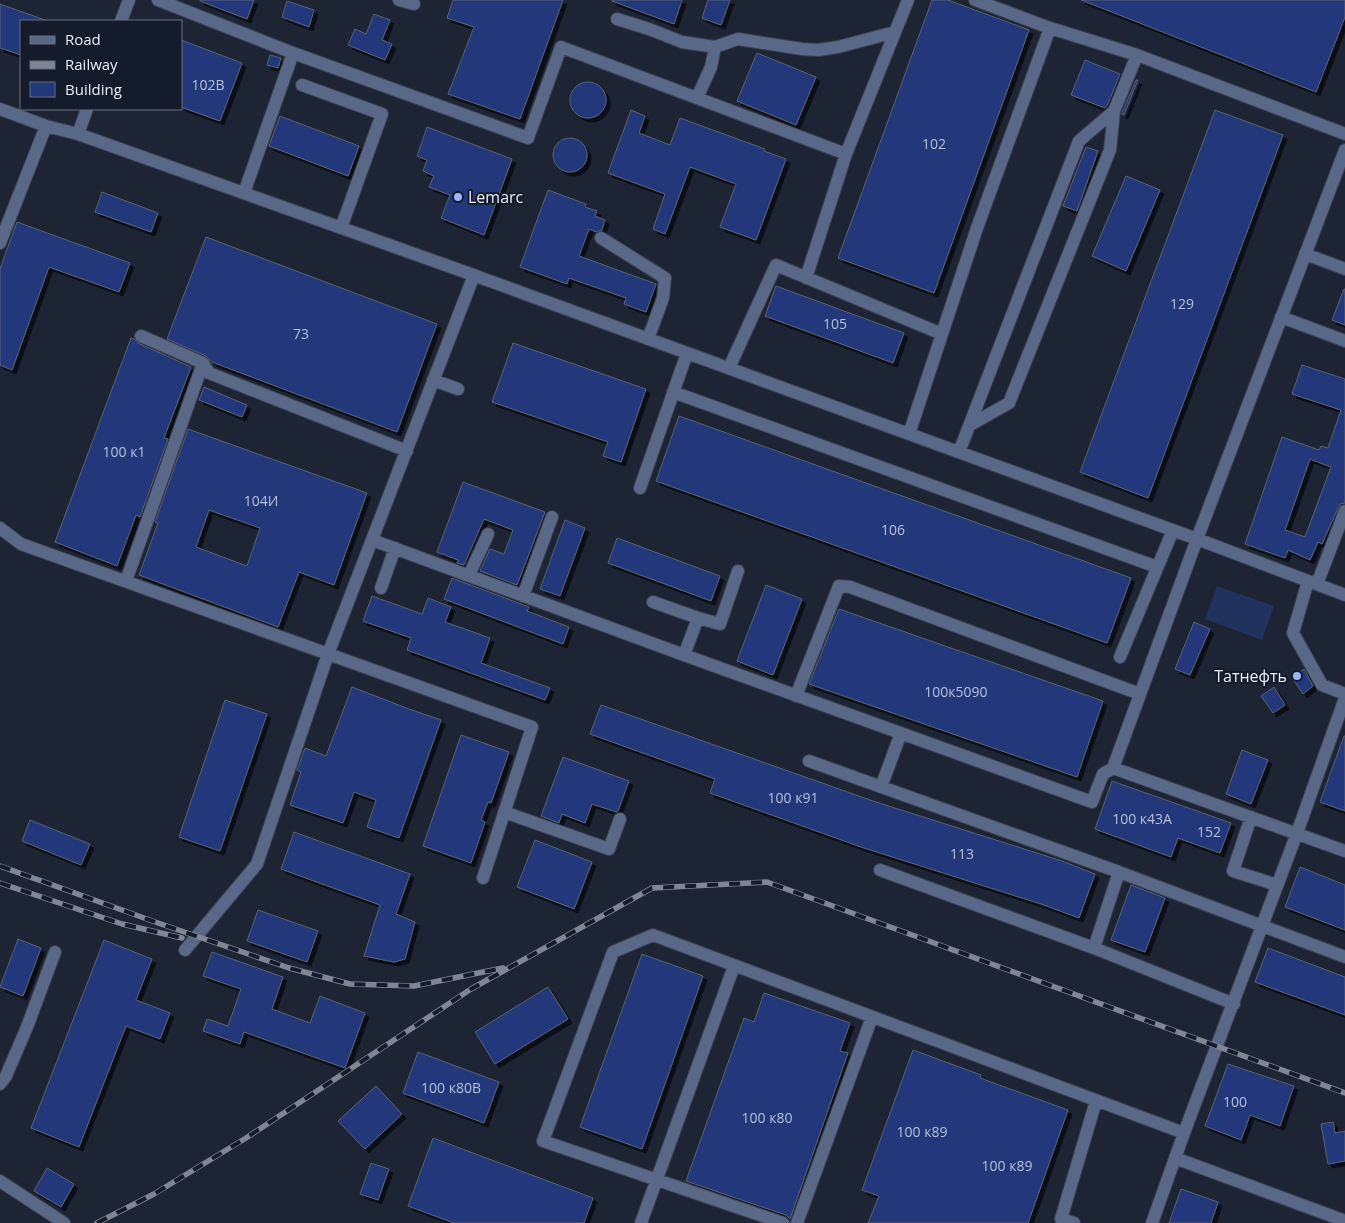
<svg xmlns="http://www.w3.org/2000/svg" width="1345" height="1223" viewBox="0 0 1345 1223" font-family="'Open Sans',sans-serif">
<defs>
<filter id="shadow"><feDropShadow dx="4" dy="4" stdDeviation="0" flood-color="#0009"/></filter>
</defs>
<rect width="100%" height="100%" fill="#1d2434"/>
<!-- green -->
<path fill="#21325f" d="M1217,586L1274,606L1262,640L1205,619Z"/>
<!-- building -->
<path fill="#21387a" stroke="#596274" fill-rule="evenodd" filter="url(#shadow)" d="M200,0H254L247,19L200,1Z
M453,0H563L520,119L448,94L474,27L447,18Z
M612,0H682L674,24L612,1Z
M708,0H730L721,25L702,18Z
M932,0H948L1029,30L934,293L838,258Z
M1081,0H1345V17L1316,92Z
M287,1L314,10L309,27L282,17Z
M0,4L45,20L44,21H21V55L0,48Z
M374,14L390,20L382,40L392,44L385,60L348,45L355,29L366,34Z
M181,40L242,63L220,121L181,107Z
M757,53L816,77L796,125L737,101Z
M270,55L281,58L278,68L267,65Z
M1085,60L1120,74L1107,106L1105,108L1071,95Z
M1136,80H1138L1124,115L1122,114V113Z
M570 100a18 18 0 1 1 36 0a18 18 0 1 1-36 0Z
M631,110L645,116L639,133L670,145L680,118L765,149L764,151L786,159L756,240L720,227L736,184L690,167L665,234L653,229L665,194L608,173Z
M1215,110L1283,135L1148,498L1080,472Z
M280,116L359,146L348,176L269,146Z
M427,127L512,159L484,235L441,218L450,195L429,187L434,176L423,171L427,160L417,156Z
M553 155a17 17 0 1 1 34 0a17 17 0 1 1-34 0Z
M1086,147L1098,151L1077,211L1063,206Z
M1126,176L1160,190L1126,271L1092,256Z
M548,190L586,204L585,207L597,211L595,216L605,220L602,230L596,232L589,229L579,256L656,284L646,312L624,304L626,298L569,278L567,284L520,267Z
M102,192L158,213L151,232L95,212Z
M17,222L130,263L119,292L49,267L12,370L0,365V269Z
M206,237L437,324L397,432L212,362L206,356L167,339Z
M776,286L904,333L893,363L765,316Z
M1344,289H1345V325L1332,320Z
M131,338L134,339L138,343L191,367L164,438L168,439L140,517L136,515L117,566L55,542Z
M513,343L646,389L621,462L603,456L608,442L492,402Z
M1302,365L1345,379V503L1340,504L1338,508L1322,544L1318,542L1310,560L1288,550L1285,558L1245,544L1282,437L1319,450L1321,446L1328,448L1341,410L1292,394ZM1310,459L1331,467L1305,537L1285,530Z
M204,387L247,405L242,417L199,400Z
M679,416L1131,578L1107,643L656,481Z
M188,429L367,493L334,585L299,572L278,627L139,575L158,523L155,522ZM209,510L260,528L247,566L196,547Z
M463,482L545,512L517,585L480,571L490,549L504,554L513,530L484,519L464,565L457,563L458,560L437,552Z
M565,520L585,528L560,596L540,589Z
M617,538L720,576L711,601L608,563Z
M452,578L529,607L527,611L569,627L563,644L444,599Z
M766,585L802,599L773,675L737,661Z
M372,596L422,614L428,598L451,607L445,622L490,638L481,663L550,688L545,700L407,650L411,638L363,621Z
M839,609L1103,701L1077,777L809,684Z
M1194,622L1210,629L1190,675L1175,669Z
M1304,669L1313,686L1303,694L1292,678Z
M352,687L409,709L441,720L399,838L367,827L376,800L354,792L343,823L290,805L301,772L297,770L305,748L326,756Z
M1274,687L1285,705L1273,713L1261,696Z
M225,700L267,714L220,851L179,837Z
M601,705L876,802L1062,861L1095,874L1079,918L1041,904L861,847L710,793L715,779L590,734Z
M461,735L509,752L491,803L488,802L481,820L485,822L471,863L423,846Z
M1344,736H1345V811L1320,802Z
M1242,750L1268,760L1251,804L1226,794Z
M563,757L629,781L618,811L616,812L592,804L585,823L562,814L559,823L541,816Z
M1112,781L1231,823L1220,853L1178,838L1171,857L1095,829Z
M30,820L90,844L81,865L22,841Z
M294,832L410,874L396,914L415,922L405,959L394,962L364,956L380,905L281,869Z
M535,840L592,862L574,909L517,887Z
M1300,867L1345,885V930L1285,907Z
M1131,885L1165,898L1145,952L1111,940Z
M258,910L318,931L307,962L247,941Z
M18,939L41,948L23,996L0,987Z
M104,940L152,959L136,1000L170,1013L160,1039L126,1026L79,1147L31,1128Z
M1268,948L1345,977V1015L1255,982Z
M212,952L283,977L272,1009L310,1023L320,996L365,1013L345,1068L244,1032L240,1044L203,1031L207,1019L228,1026L241,989L203,976Z
M642,954L703,976L642,1149L580,1127Z
M548,987L568,1019L495,1064L475,1032Z
M764,993L850,1023L840,1051L848,1053L790,1219L786,1215L686,1181L744,1018L754,1022Z
M913,1050L981,1075L980,1078L1068,1110L1028,1223H868L879,1196L862,1190Z
M418,1052L499,1082L484,1123L403,1093Z
M1228,1064L1294,1086L1280,1126L1250,1115L1241,1140L1205,1126Z
M376,1086L402,1114L365,1149L338,1121Z
M1333,1122L1335,1133L1345,1131V1161L1328,1164L1321,1124Z
M433,1138L593,1198L584,1223H454L408,1206Z
M371,1163L389,1169L378,1200L360,1194Z
M47,1168L74,1184L61,1207L34,1191Z
M1181,1189L1218,1202L1211,1223H1169Z"/>
<g fill="none" stroke-linecap="round" stroke-linejoin="round">
<!-- minor casing -->
<g stroke="#39404f" stroke-width="14">
<path id="minor" d="M158,0L293,53L528,138L561,47L846,154
M399,0L414,4
M975,0L1050,28L1137,55L1345,134
M617,19L649,29L682,42L715,47L738,39L802,49L818,50L838,47L895,32
M121,21L129,0
M302,85L382,114L341,228
M697,98L711,67L715,47
M0,109L46,126
M78,134L87,109
M1345,150L1197,539L1113,768L1345,851
M244,193L293,53
M601,238L665,278L663,298L648,339
M0,243L46,126L78,134L465,272L1197,539L1345,595
M1305,254L1345,269
M806,278L846,154L908,0
M1281,317L1345,341
M141,336L203,363L209,373L407,451H406
M729,368L776,265L942,334
M433,380L458,389
M673,392L1157,567
M970,425L1009,403L1110,150L1114,111L1137,55
M909,434L977,228L1050,28
M959,452L1079,141L1114,111
M640,488L687,353
M0,528L21,544L532,727L483,878
M372,540L684,655L1092,802L1103,774L1113,768
M469,575L488,534
M126,581L203,363
M1308,581L1293,633L1322,685L1345,694
M1317,584L1345,511
M381,588L395,548
M523,596L552,517
M653,602L698,618L720,624L738,571
M684,655L698,618
M1120,657L1173,530
M796,696L839,586L850,587L1140,694
M809,761L1119,872
M881,787L901,733
M504,812L609,849L620,819
M1251,817L1233,871L1277,885
M880,870L1094,948
M185,950L257,864L328,654L474,275
M1234,1004L1094,948L1119,872L1345,957
M0,1084L6,1076L27,1027L55,952
M1175,1158L1345,1221
M0,1181L64,1223
M641,1223L734,966
M783,1223L543,1141L613,952L653,935L1184,1133
M797,1223L872,1017
M1074,1223L1061,1219L1096,1101
M1152,1223L1184,1133L1297,833L1345,698"/>
</g>
<!-- minor -->
<use href="#minor" stroke="#5a6887" stroke-width="12"/>
<!-- rail casing -->
<g stroke="#808693" stroke-width="5.5">
<path id="rail" d="M0,866L158,923L289,968L350,984L414,986L503,968
M0,883L122,924L182,938
M97,1223L154,1194L246,1138L471,989L652,888L767,882L1345,1093"/>
</g>
<!-- rail -->
<use href="#rail" stroke="#141b2a" stroke-width="4" stroke-dasharray="11" stroke-linecap="butt"/>
</g>
<!-- markers -->
<g fill="#97b6fd" stroke="#141b2a" stroke-width="2">
<circle cx="458" cy="197" r="5"/>
<circle cx="1297" cy="676" r="5"/>
</g>
<g text-anchor="middle" stroke-width="4" stroke-linejoin="round" paint-order="stroke">
<!-- number labels -->
<g font-size="14" fill="#b6c0d8">
<text x="208" y="90">102В</text>
<text x="934" y="149">102</text>
<text x="1182" y="309">129</text>
<text x="835" y="329">105</text>
<text x="301" y="339">73</text>
<text x="124" y="457">100 к1</text>
<text x="261" y="506">104И</text>
<text x="893" y="535">106</text>
<text x="956" y="697">100к5090</text>
<text x="793" y="803">100 к91</text>
<text x="1142" y="824">100 к43А</text>
<text x="1209" y="837">152</text>
<text x="962" y="859">113</text>
<text x="451" y="1093">100 к80В</text>
<text x="1235" y="1107">100</text>
<text x="767" y="1123">100 к80</text>
<text x="922" y="1137">100 к89</text>
<text x="1007" y="1171">100 к89</text>
</g>
<!-- poi labels -->
<g font-size="16" fill="#e8edf8" stroke="#141b2a" text-anchor="start">
<text x="468" y="203">Lemarc</text>
<text x="1287" y="682" text-anchor="end">Татнефть</text>
</g>
</g>
<!-- legend -->
<rect x="20" y="20" width="162" height="90" fill="#141b2a" stroke="#696f7c"/>
<rect x="30" y="36" width="25" height="8" fill="#5a6887" stroke="#696f7c"/>
<text x="65" y="45" font-size="15" fill="#e8edf8">Road</text>
<rect x="30" y="61" width="25" height="8" fill="#808693" stroke="#696f7c"/>
<text x="65" y="70" font-size="15" fill="#e8edf8">Railway</text>
<rect x="30" y="82" width="25" height="15" fill="#21387a" stroke="#696f7c"/>
<text x="65" y="95" font-size="15" fill="#e8edf8">Building</text>
</svg>
